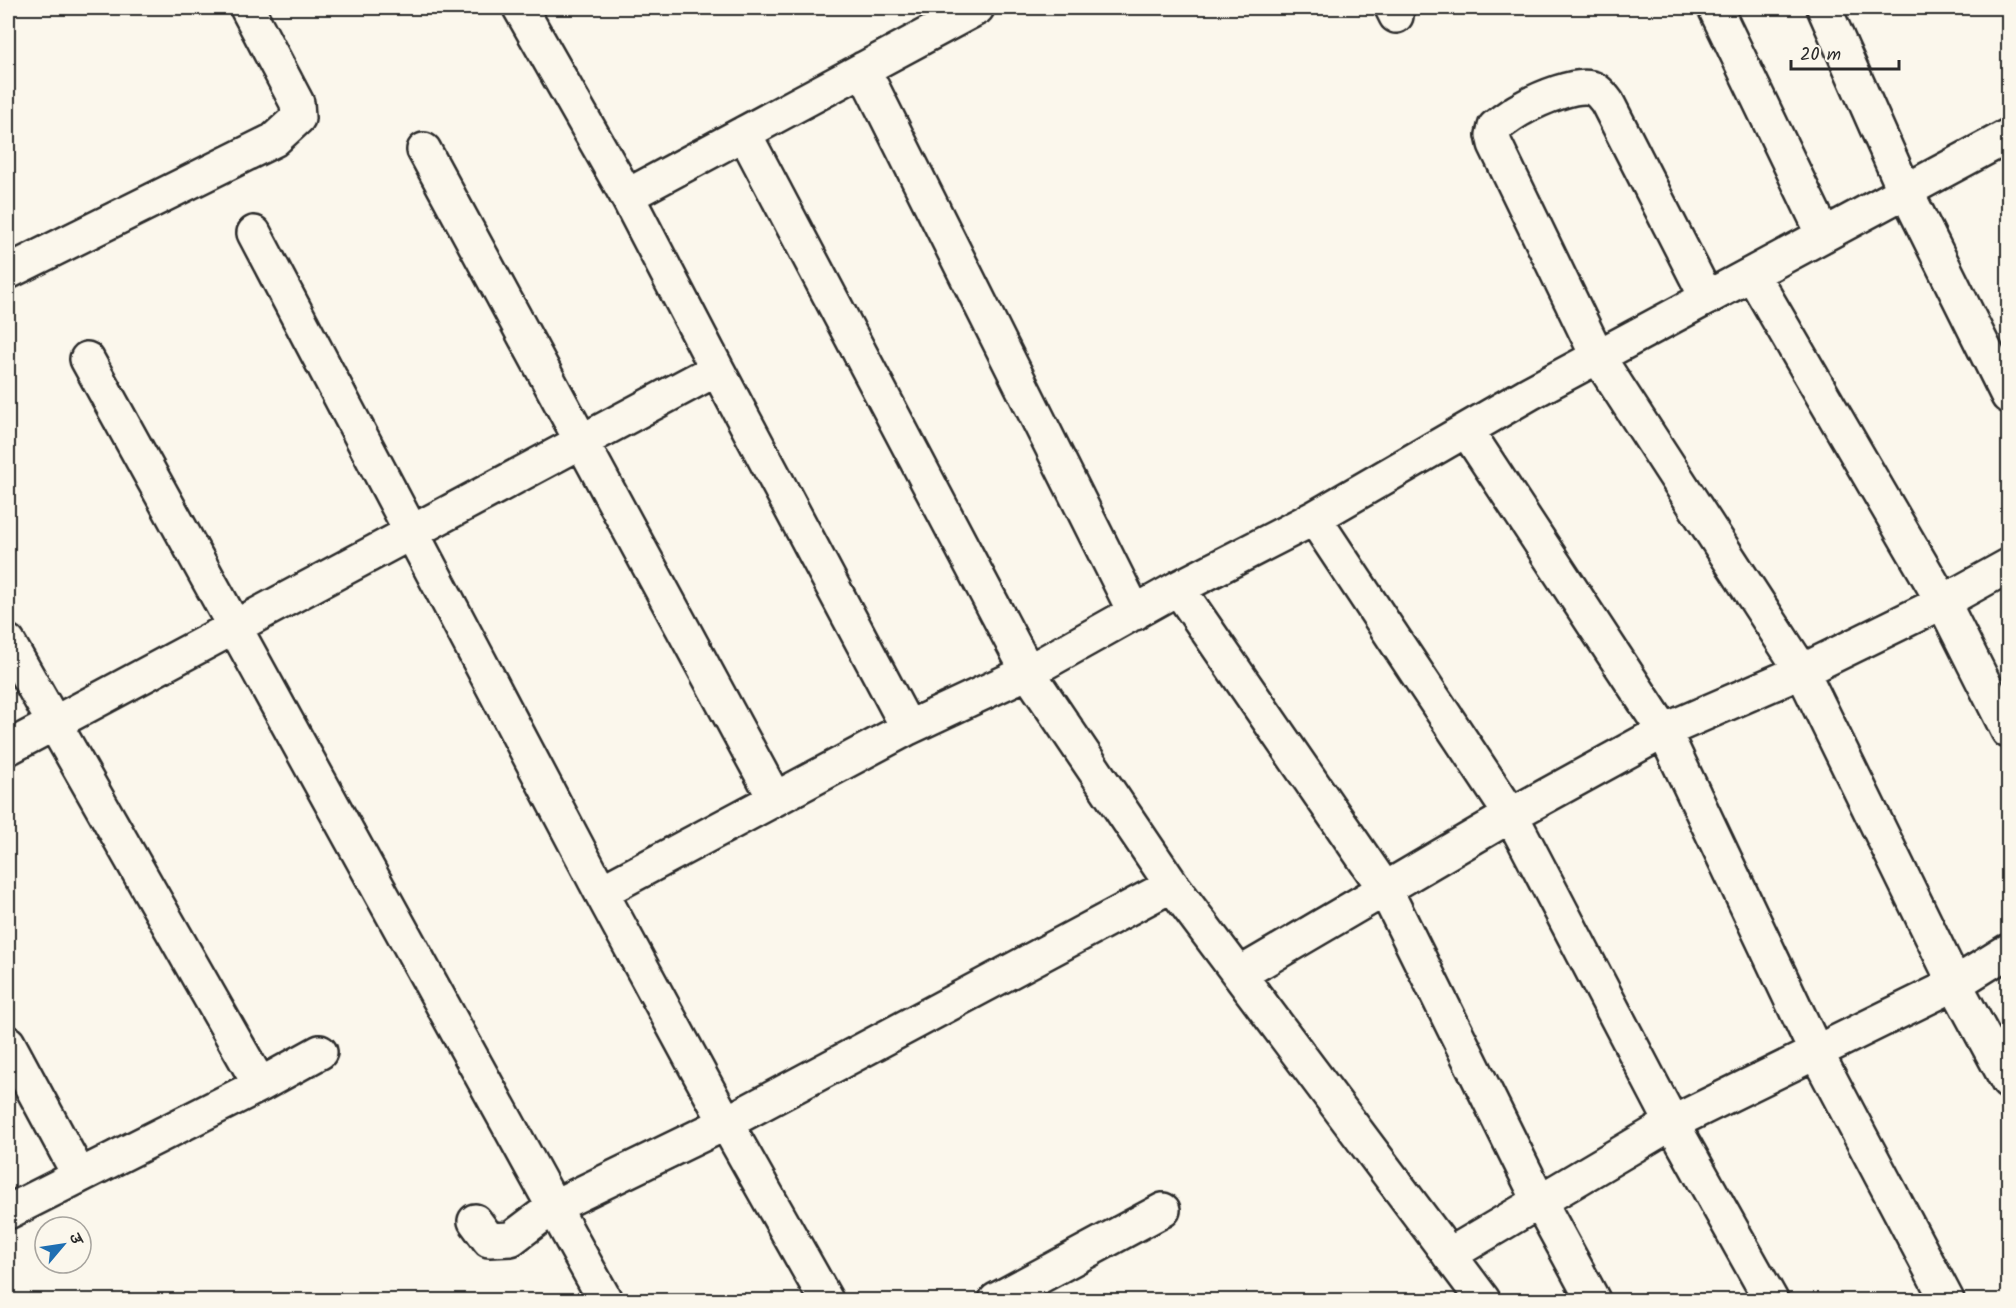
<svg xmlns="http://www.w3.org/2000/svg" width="2016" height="1308" viewBox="0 0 2016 1308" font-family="Kalam,'Playpen Sans Deva',sans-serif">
<rect width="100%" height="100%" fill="#fbf7ec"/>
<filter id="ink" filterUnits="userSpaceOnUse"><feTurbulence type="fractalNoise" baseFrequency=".0167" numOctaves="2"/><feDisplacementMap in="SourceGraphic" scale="12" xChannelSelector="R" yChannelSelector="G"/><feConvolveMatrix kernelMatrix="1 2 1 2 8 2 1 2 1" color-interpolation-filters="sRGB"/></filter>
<g filter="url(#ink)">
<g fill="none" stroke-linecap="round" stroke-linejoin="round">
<!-- minor casing -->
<g stroke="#2b2b2b" stroke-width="38">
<path id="minor" d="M520,8L627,196L717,369L908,728
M1392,8L1396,16
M1715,8L1824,235
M1824,8L1899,178L1902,189L1906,191L2008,396
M863,69L1135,613
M744,133L1028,672L1172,885L1483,1300
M424,150L775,799
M627,196L977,8
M254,233L601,892L726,1123L826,1300
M8,272L274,140L298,118L297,103L247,8
M1752,274L1943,602L2008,731
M1707,298L1607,102C1603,97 1600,92 1594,89C1579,81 1537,100 1523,108C1513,113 1504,120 1495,127L1493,135L1495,144L1598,357L1802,671L1955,984L2008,1082
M87,359L605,1300
M1467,431L1664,731L1816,1052L1947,1300
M1314,518L1511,815L1672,1123L1771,1300
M1178,588L1385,889L1539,1200L1593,1300
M8,642L260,1085
M8,748L717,369
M601,892L908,728L1028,672L1178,588L1314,518L1530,393L2008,136
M1240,974L1511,815L1664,731L1802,671L1943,602L2008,566
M8,1043L79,1175
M8,1212L260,1085L320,1052
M475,1221L489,1240L511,1239L553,1207L726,1123L1172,885
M1449,1255L1672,1123L1955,984L2008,951
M996,1300L1163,1210"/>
</g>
<!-- minor -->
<use href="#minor" stroke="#fbf7ec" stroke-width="33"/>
</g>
</g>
<!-- margin -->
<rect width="2016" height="1308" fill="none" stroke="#fbf7ec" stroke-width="30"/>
<rect x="15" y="15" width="1986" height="1278" fill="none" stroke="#2b2b2b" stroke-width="2" filter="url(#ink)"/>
<!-- north arrow -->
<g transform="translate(63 1245) rotate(61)"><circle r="28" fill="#fbf7ec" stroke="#a8a59f" stroke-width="1.5"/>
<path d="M0-4.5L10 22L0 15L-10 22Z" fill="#1f6fb2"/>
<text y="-9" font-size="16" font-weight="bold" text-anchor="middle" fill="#2b2b2b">उ</text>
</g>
<!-- scale -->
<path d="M1791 60v9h108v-9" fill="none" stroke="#2b2b2b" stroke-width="3"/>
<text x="1800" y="60" font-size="18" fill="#2b2b2b" stroke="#fbf7ec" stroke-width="4.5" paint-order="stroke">20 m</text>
</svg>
